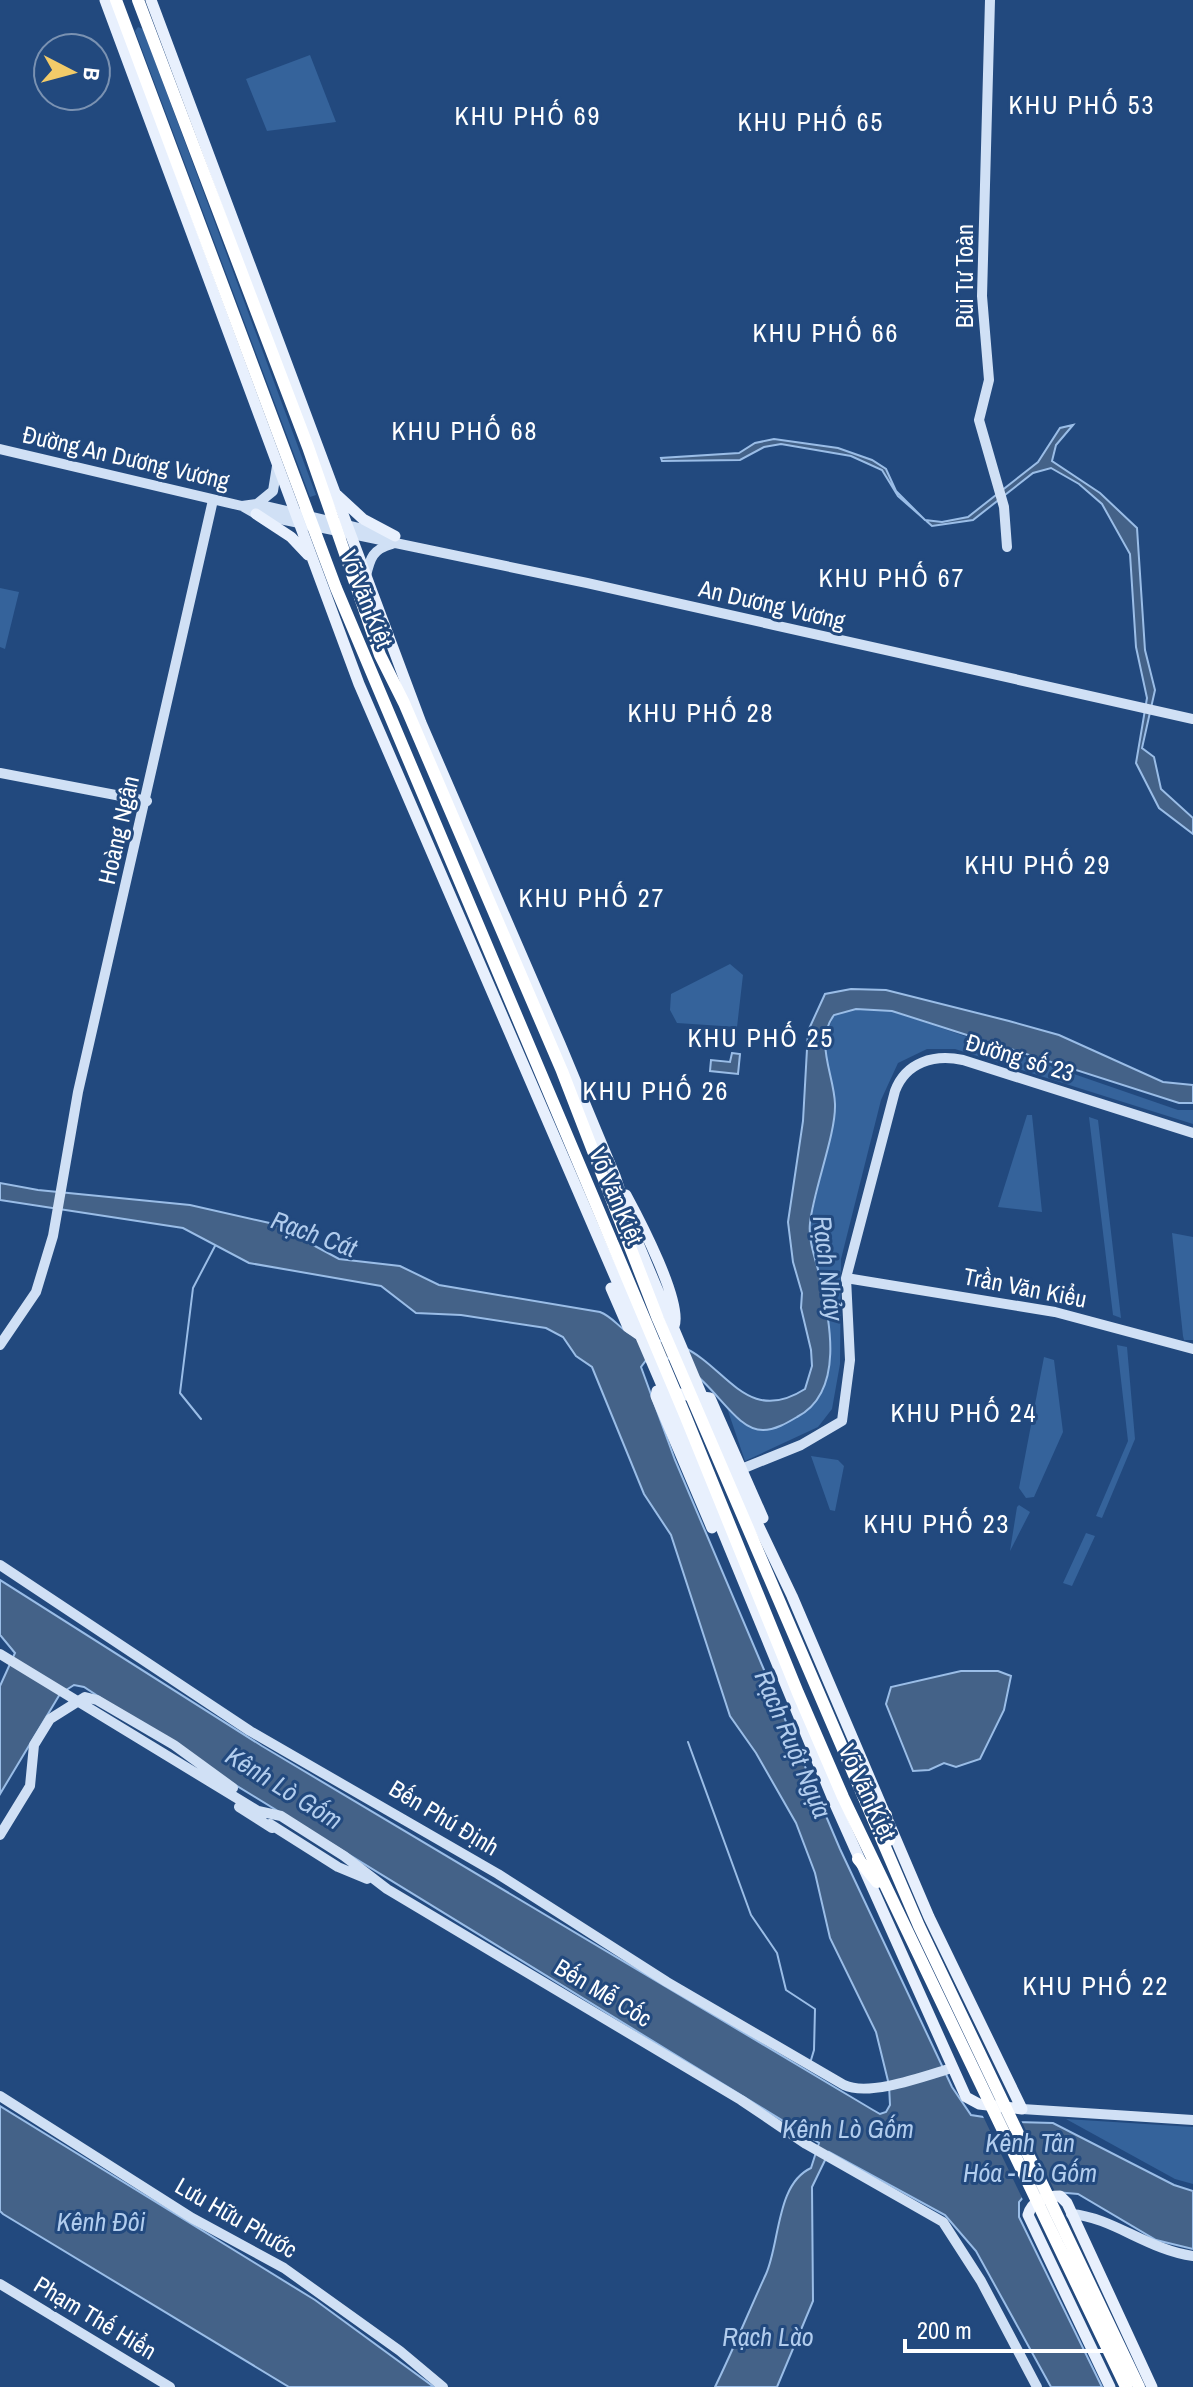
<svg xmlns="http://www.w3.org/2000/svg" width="1193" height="2387" viewBox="0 0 1193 2387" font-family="'Archivo Narrow',sans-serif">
<rect width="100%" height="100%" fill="#22497e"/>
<!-- green -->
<path fill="#35639b" d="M138,27L143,29L316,495L310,497L135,31Z
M310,55L336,122L267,131L246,79Z
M0,588L19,592L5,649L0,647Z
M730,964L743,975L737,1027L677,1023L670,1010L671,994Z
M856,1009L892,1011L1178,1110H1193V1124L955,1049H927L898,1063L881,1100L841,1259L840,1364L832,1409L818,1427L745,1461L726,1405L742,1423L765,1430L827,1378L830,1328L809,1228L835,1112L824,1041L834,1015Z
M1027,1115H1032L1042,1212L998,1207Z
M1089,1117L1098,1120L1121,1318L1113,1315Z
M1172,1233L1193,1237V1340H1184L1183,1336Z
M1117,1345L1127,1347L1135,1439L1102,1518L1096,1516L1128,1441Z
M1044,1357L1054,1360L1063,1432L1034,1497L1026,1498L1019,1488Z
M811,1456L838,1460L844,1466L835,1511L830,1510Z
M1019,1505L1030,1512L1010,1551L1017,1507Z
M1086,1533L1095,1536L1072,1586L1063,1583Z
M1066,2119L1193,2127V2184L1175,2179Z"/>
<!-- water -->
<path fill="#446288" stroke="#9abde7" stroke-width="2" d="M1073,425L1056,445L1052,461L1100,493L1137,528L1145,650L1155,690L1142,748L1154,757L1161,789L1193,818V834L1159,808L1136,763L1147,698L1136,647L1130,554L1102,504L1079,484L1051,468L1033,473L973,520L932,526L898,496L882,470L851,456L781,444L764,447L740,460L662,461L661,458L739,453L755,443L774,439L838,448L872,460L886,469L896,491L925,520L942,522L968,517L1038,462L1060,428Z
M851,989L886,990L1009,1021L1059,1035L1163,1082L1193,1085V1103H1179L892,1011L856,1009L834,1015C814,1042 834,1074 835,1104C836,1134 814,1188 810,1223C808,1241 816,1260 820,1277C830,1320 845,1392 797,1417C787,1423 775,1430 763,1430C727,1430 707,1357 650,1355L641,1367L675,1460L840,1849L952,2087L971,2115L1016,2122L1053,2123L1174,2185L1193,2191V2249L1156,2240L1078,2194L1044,2191L1025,2195L1019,2202V2217L1102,2387H1051L976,2251L945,2215L829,2152L812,2187L813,2301L777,2387H715C733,2350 749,2311 766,2274C780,2243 776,2184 811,2168L819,2143L206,1767L84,1687L74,1685L60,1694L0,1794V1686L15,1653L0,1635V1580L262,1746L873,2110L880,2114L886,2112L890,2105L889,2085L876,2032L830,1938L815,1873L796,1823L756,1753L730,1716L671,1535L644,1494L592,1367L576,1356L563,1337L546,1328L461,1315L416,1313L381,1286L249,1263L183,1228L0,1200V1183L38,1190L190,1205L274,1224L339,1259L400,1266L439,1285L600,1312C613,1317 618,1327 629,1333C645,1341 667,1339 683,1347C727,1367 747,1426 805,1389L812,1366L811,1350L801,1308L802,1293L793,1262L788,1222L803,1121L808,1031L825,994Z
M732,1053L740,1054L738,1074L710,1071L711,1060L730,1062Z
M961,1671H998L1011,1676L1004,1710L980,1759L956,1767L944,1763L929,1770L913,1771L886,1704L891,1687Z
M0,2106L315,2300L434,2387H289L3,2214L0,2211Z"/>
<!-- pier -->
<path fill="#22497e" d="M982,2114L1020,2118L1057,2196H1035L1024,2202Z"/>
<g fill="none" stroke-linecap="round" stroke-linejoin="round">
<!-- stream -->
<path stroke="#9abde7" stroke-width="2" d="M201,1419L180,1393L193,1288L215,1246
M688,1742L751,1915L777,1953L786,1990L815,2009L814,2050L811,2060"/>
<!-- secondary -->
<path stroke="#d0e0f5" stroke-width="10" d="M990,0L982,296L989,380L979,420L1004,507L1007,547
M0,449L242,506L256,514L587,583L1193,719
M257,504L273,491L277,466
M242,506L257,504L389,535
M366,576C370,558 373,549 392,544
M0,773L147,801
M846,1278L1055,1312L1193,1349
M0,1345L36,1292L53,1236L78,1092L213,500
M744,1468L801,1445L842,1421L850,1360L846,1278L895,1091C906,1062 934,1054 963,1060L1193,1133
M0,1565L250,1731L498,1874L667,1982L844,2085C869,2097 925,2076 952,2068
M0,1654L258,1811L281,1816L344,1856L387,1889L741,2100L806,2144L943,2222L981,2281L1037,2387
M239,1807L272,1828
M270,1824L338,1867L367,1879
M0,1835L30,1786L34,1745L50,1719L85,1697L97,1700L174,1745L233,1788
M0,2096L192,2218L284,2268L400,2351L443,2387
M1022,2109L1193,2120
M1071,2214C1112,2217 1148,2250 1193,2256
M0,2284L170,2387"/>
<!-- primary -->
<path stroke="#e8f0fd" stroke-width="11" d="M105,0L359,684L676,1418L834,1802L966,2097L979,2104L1022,2109
M151,0L421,723L560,1044L615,1176L632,1229L741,1489L792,1596L929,1917L1022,2109
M337,495L363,519L395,536
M256,514L291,537L308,555
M626,1195C639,1219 683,1303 674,1326
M611,1288L628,1327L641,1336
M712,1528L656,1396L657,1391L710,1398L763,1518
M1110,2387L1028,2215C1032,2201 1046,2196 1060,2196L1067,2203L1152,2387"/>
<!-- highway -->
<path stroke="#fff" stroke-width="12" d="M116,0L336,588L685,1415L798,1693L843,1797L1126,2387
M138,0L308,447L380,655L404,703L562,1071L658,1319L919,1926L1139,2387
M886,1815L889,1840
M858,1859L877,1882"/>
</g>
<g text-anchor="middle" stroke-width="6" stroke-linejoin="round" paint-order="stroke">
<!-- street labels -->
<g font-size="24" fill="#fff" stroke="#22497e">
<text transform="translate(965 276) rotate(-90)" y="8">Bùi Tư Toàn</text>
<text transform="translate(126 458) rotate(13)" y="8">Đường An Dương Vương</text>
<text transform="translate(366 599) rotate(68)" y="8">Võ Văn Kiệt</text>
<text transform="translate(772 605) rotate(13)" y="8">An Dương Vương</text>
<text transform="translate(119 830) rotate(-77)" y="8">Hoàng Ngân</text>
<text transform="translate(1020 1058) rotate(17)" y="8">Đường số 23</text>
<text transform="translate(616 1196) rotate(67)" y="8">Võ Văn Kiệt</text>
<text transform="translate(1025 1288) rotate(11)" y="8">Trần Văn Kiểu</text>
<text transform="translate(867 1792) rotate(65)" y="8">Võ Văn Kiệt</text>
<text transform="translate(444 1818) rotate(31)" y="8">Bến Phú Định</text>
<text transform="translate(603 1993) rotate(31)" y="8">Bến Mễ Cốc</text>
<text transform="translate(236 2218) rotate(30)" y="8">Lưu Hữu Phước</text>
<text transform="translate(95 2318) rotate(31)" y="8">Phạm Thế Hiển</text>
</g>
<!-- neighbourhood labels -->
<g font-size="26" letter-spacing="2" fill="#fff" stroke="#22497e">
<text x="1082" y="114">KHU PHỐ 53</text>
<text x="528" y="125">KHU PHỐ 69</text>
<text x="811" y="131">KHU PHỐ 65</text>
<text x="826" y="342">KHU PHỐ 66</text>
<text x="465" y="440">KHU PHỐ 68</text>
<text x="892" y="587">KHU PHỐ 67</text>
<text x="701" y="722">KHU PHỐ 28</text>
<text x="1038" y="874">KHU PHỐ 29</text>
<text x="592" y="907">KHU PHỐ 27</text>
<text x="761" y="1047">KHU PHỐ 25</text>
<text x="656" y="1100">KHU PHỐ 26</text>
<text x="964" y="1422">KHU PHỐ 24</text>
<text x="937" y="1533">KHU PHỐ 23</text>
<text x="1096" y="1995">KHU PHỐ 22</text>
</g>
<!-- water labels -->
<g font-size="26" font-style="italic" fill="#b2cdee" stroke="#22497e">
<text transform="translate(314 1234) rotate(20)" y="9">Rạch Cát</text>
<text transform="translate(828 1268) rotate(83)" y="9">Rạch Nhảy</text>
<text transform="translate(793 1744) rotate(67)" y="9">Rạch Ruột Ngựa</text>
<text transform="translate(284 1788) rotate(32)" y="9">Kênh Lò Gốm</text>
<text x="848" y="2138">Kênh Lò Gốm</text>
<text x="1030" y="2152">Kênh Tân<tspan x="1030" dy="30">Hóa - Lò Gốm</tspan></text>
<text x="101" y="2231">Kênh Đôi</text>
<text x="768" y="2346">Rạch Lào</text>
</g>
</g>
<!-- north arrow -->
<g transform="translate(72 72) rotate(96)"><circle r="38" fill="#22497e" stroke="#7a92b2" stroke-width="2"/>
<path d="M0-6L14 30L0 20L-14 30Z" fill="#f2cb69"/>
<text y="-12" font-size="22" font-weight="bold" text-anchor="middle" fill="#ffffff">B</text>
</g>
<!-- scale -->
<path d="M905 2339v12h200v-12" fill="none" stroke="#ffffff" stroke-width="4"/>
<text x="917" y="2339" font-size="24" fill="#ffffff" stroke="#22497e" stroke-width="6" paint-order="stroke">200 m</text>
</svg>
